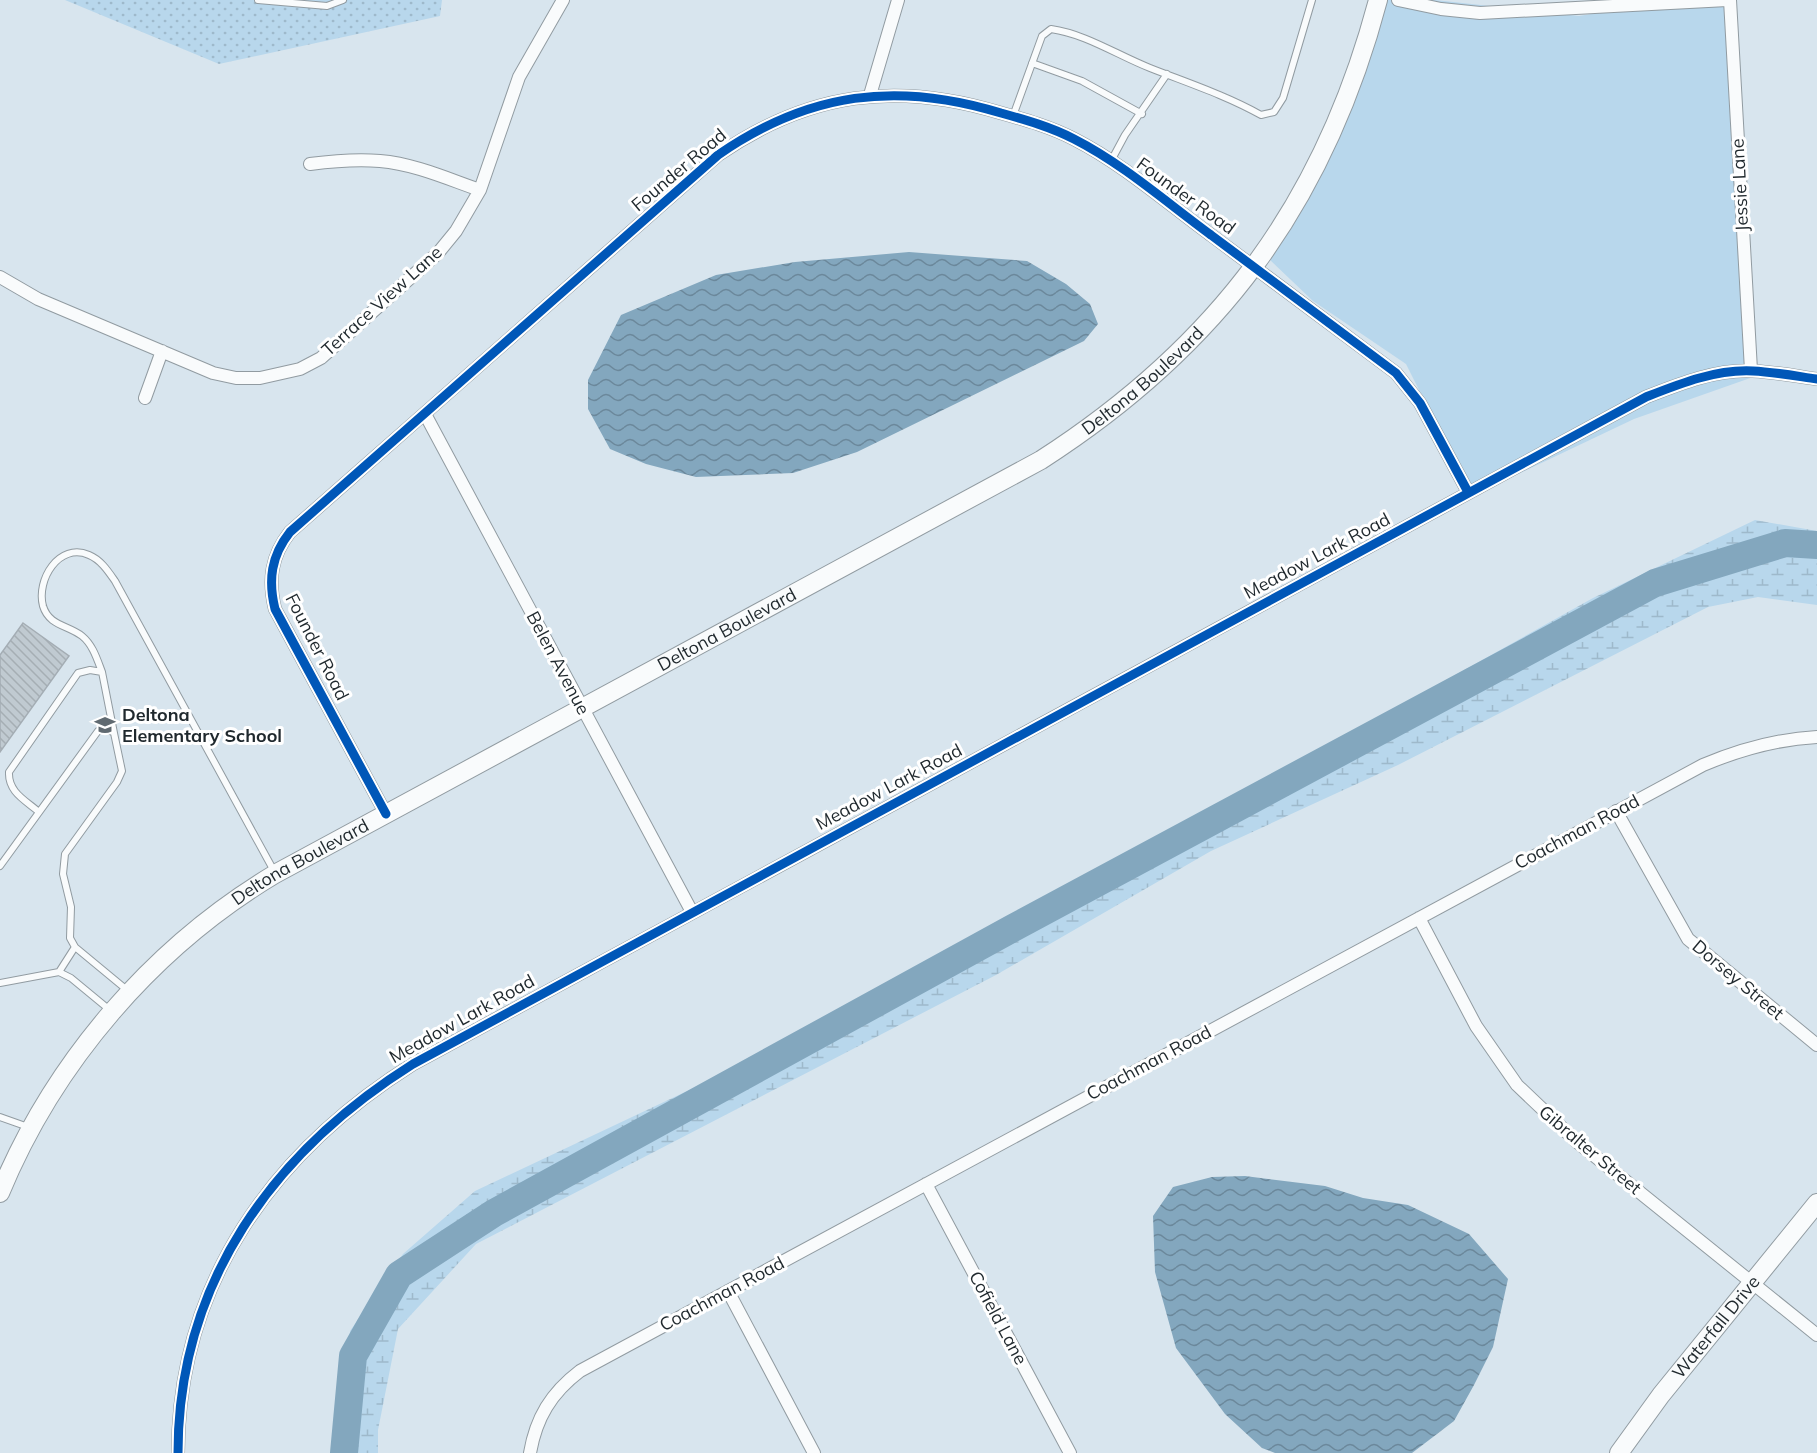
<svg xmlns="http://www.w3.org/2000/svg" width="1817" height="1453" viewBox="0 0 1817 1453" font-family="Mulish,sans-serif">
<defs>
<pattern id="grass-dots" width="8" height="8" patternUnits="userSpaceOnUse" patternTransform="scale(1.5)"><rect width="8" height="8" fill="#b8d7ec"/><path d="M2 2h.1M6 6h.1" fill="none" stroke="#9eb9cb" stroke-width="1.8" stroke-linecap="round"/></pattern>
<pattern id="wetland-marsh" width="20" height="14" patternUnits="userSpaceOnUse" patternTransform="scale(1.5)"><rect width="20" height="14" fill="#b8d7ec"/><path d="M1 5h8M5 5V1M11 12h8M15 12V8" fill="none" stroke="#9eb9cb"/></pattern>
<pattern id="water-waves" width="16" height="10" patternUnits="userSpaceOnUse" patternTransform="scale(1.5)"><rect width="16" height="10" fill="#83a7be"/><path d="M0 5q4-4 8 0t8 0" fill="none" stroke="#6b889b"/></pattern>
<pattern id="building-back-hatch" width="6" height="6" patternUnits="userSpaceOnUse" patternTransform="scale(1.5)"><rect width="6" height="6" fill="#c0cad1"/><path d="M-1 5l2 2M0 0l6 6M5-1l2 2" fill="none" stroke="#a5aeb4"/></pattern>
</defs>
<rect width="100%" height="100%" fill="#d8e5ee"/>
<!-- grass -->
<path fill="url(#grass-dots)" d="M65,0H442L440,16L219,64Z"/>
<!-- wetland -->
<path fill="url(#wetland-marsh)" d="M1755,520L1817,531V605L1758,597L1708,607L1398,765L1211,851L996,975L476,1244L398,1329L378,1430V1453H342L350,1331L403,1254L475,1191L844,1017L1593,598Z"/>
<!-- green -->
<path fill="#b8d7ec" d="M1386,0H1435L1579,16L1675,0H1736L1756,376L1634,419L1472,496L1406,364L1313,301L1270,260C1325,180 1362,93 1386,0Z"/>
<!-- water -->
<path fill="url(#water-waves)" d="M909,252L1027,261L1066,284L1090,304L1098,324L1084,341L857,452L793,473L696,477L646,464L610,449L588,409V380L621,315L716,275L795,262Z
M1245,1176L1325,1186L1363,1198L1408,1205L1469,1234L1508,1279L1493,1347L1474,1385L1454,1421L1412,1453H1275L1262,1448L1225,1414L1176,1348L1155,1272L1153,1216L1173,1187L1212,1177Z"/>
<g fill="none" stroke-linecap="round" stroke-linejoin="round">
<!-- river -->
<path stroke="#83a7be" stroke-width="28" d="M344,1453L353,1356L399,1275L494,1213L1013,928L1655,583L1785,543L1817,545"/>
</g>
<!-- building -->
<path fill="url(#building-back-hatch)" stroke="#a4adb4" stroke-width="1.5" d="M23,623L69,656L0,752V655Z"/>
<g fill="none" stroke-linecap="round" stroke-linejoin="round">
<!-- lane casing -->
<g stroke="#919ba1" stroke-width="8">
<path id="lane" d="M258,0L327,6L343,0
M1032,63L1082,81L1142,114
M1013,116L1042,36L1051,29C1086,34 1117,55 1150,68C1188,83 1225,95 1261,115L1274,112L1283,98L1312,0
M1111,161L1125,135L1167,74
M102,672C97,659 93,645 82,636C68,625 49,626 43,606C36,580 59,542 89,555C101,560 108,571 115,581L274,871
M39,812C25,800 8,792 9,772L78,673L90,670L102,672L114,733
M0,866L98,731L106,728L114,733L122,771L117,782L65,854L63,874L71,907L70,938L75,947L127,990
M59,972L75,947
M0,983L59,972L71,978L111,1011
M0,1117L31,1128"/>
</g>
<!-- street casing -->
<g stroke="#919ba1" stroke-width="14">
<path id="street" d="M1398,0L1441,9L1480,13L1727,0
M1730,0L1751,370
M870,95L898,0
M310,164C333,161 357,159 380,161C415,164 448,179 480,190
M0,277L38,299L213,373L236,378H260L300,369L321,358L438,253L456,231L480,190L519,77L563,0
M145,398L162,351
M425,414L692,912
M1616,811L1688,939L1817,1045
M386,814L275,609C268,580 271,556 290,532L718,155C809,92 897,81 1001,113C1026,120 1051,127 1074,139C1123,164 1166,202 1211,235C1273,281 1335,327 1396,373L1420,403L1468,492
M1419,918L1476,1026L1517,1085L1576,1141L1817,1335
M926,1184L1070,1453
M728,1291L814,1453
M178,1453C178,1283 273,1152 413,1064L1646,397C1679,384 1716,369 1753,371C1774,372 1796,376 1817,379
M530,1453C536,1418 551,1393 580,1371L1703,765C1741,749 1777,739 1817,737"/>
</g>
<!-- secondary casing -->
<g stroke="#919ba1" stroke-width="20">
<g id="secondary">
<path id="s1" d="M0,1193C54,1062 153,947 275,874L1041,460C1218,346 1324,204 1378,0"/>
<path id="s2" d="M1619,1453L1661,1395L1817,1203"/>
</g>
</g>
<!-- lane -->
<use href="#lane" stroke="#f9fbfc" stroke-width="6"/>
<!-- street -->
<use href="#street" stroke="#f9fbfc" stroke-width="12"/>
<!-- secondary -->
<use href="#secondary" stroke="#f9fbfc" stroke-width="18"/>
<!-- cycleway casing -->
<g stroke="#fff" stroke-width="13">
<path id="cycleway" d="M386,814L275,609C268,580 271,556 290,532L718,155C809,92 897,81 1001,113C1026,120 1051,127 1074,139C1123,164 1166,202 1211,235C1273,281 1335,327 1396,373L1420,403L1468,492
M178,1453C178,1283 273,1152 413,1064L1646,397C1679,384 1716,369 1753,371C1774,372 1796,376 1817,379"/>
</g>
<!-- cycleway -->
<use href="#cycleway" stroke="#0057b8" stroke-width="9"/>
</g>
<!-- icons -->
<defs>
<g id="school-bare" transform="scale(1.62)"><path d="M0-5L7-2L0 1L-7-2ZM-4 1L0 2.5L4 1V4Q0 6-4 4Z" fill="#606a71" stroke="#fff" stroke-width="2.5" paint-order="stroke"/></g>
</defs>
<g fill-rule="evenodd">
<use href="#school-bare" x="105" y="725"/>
</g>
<g text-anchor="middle" stroke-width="6" stroke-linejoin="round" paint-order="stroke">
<!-- street labels -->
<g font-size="18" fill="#1f282d" stroke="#fff">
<text transform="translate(679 170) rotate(-40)" y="6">Founder Road</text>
<text transform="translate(1740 185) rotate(-93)" y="6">Jessie Lane</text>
<text transform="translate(1186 196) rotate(36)" y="6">Founder Road</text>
<text transform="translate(382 301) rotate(-42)" y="6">Terrace View Lane</text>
<text dy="6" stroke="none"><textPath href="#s1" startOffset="1428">Deltona Boulevard</textPath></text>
<text transform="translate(1317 556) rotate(-28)" y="6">Meadow Lark Road</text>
<text dy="6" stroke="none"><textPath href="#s1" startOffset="942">Deltona Boulevard</textPath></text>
<text transform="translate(317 647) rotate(63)" y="6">Founder Road</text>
<text transform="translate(558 663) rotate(62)" y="6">Belen Avenue</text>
<text transform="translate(889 787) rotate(-28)" y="6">Meadow Lark Road</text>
<text transform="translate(1577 832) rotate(-28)" y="6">Coachman Road</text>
<text dy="6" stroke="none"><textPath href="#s1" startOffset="456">Deltona Boulevard</textPath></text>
<text transform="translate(1738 980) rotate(40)" y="6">Dorsey Street</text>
<text transform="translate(462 1019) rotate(-29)" y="6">Meadow Lark Road</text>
<text transform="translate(1149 1063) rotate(-28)" y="6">Coachman Road</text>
<text transform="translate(1590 1150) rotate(40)" y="6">Gibralter Street</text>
<text transform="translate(722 1294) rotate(-28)" y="6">Coachman Road</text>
<text transform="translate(998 1318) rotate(62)" y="6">Cofield Lane</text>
<text dy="6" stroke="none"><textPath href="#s2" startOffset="159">Waterfall Drive</textPath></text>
</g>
<!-- poi labels -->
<g font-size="18" font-weight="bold" fill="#1f282d" stroke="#fff" text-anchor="start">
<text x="122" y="721">Deltona<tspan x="122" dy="21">Elementary School</tspan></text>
</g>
</g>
</svg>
